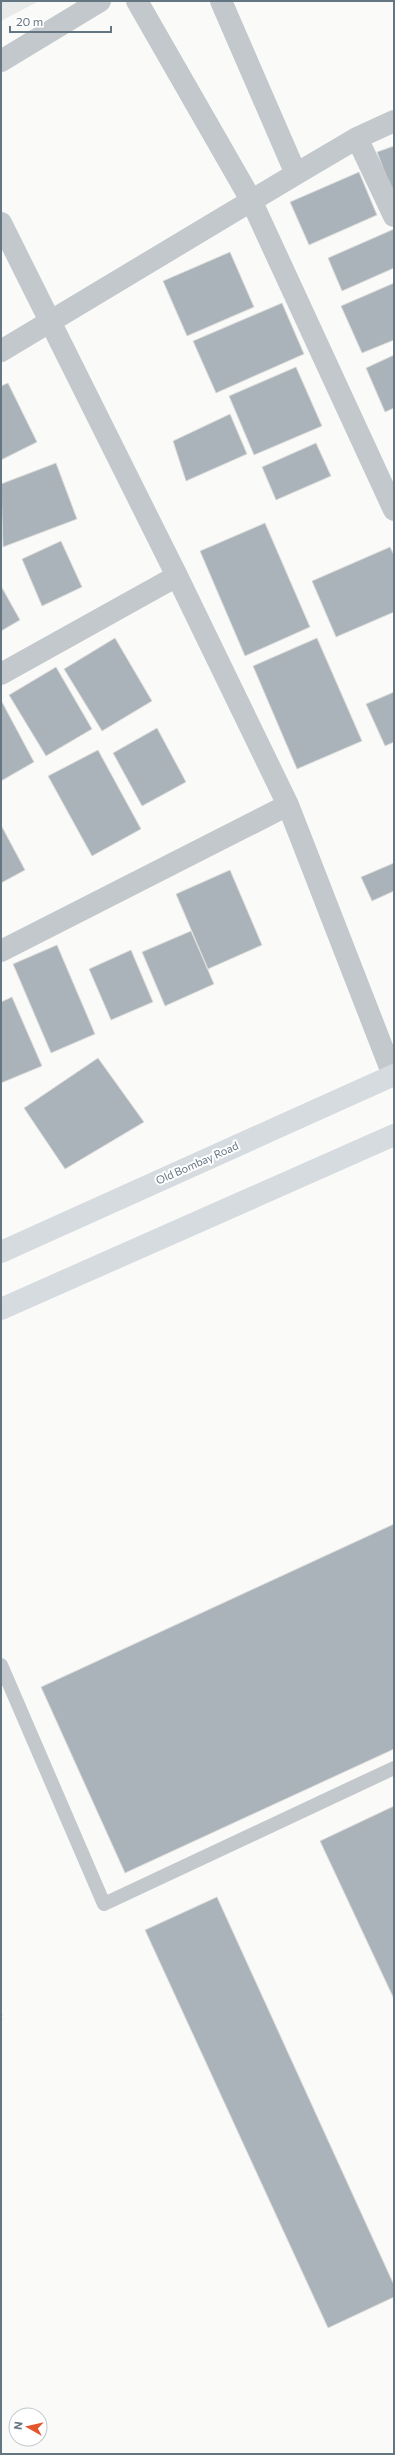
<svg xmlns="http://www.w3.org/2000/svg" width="395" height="2455" viewBox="0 0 395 2455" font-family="Commissioner,sans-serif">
<rect width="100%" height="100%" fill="#fafaf8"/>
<!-- built -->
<path fill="#e8e9e9" d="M1,1H39L1,21Z"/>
<!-- building -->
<path fill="#aab3b9" stroke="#dcdcda" d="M394,146V197L377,152Z
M359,172L377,215L309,245L290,202Z
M394,229V268L342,291L328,258Z
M230,252L254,307L187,336L163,281Z
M394,283V340L362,353L341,306Z
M282,303L304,354L216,393L193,341Z
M394,355V408L385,412L366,368Z
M296,367L322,426L254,455L229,396Z
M8,383L37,442L1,460V386Z
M230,414L247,454L186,481L173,441Z
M316,443L331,476L276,500L262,467Z
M56,463L77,519L3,547L1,484Z
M265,523L310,627L245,656L200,551Z
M61,541L82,587L42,606L22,559Z
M390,547L394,555V612L336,637L312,581Z
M1,586L20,620L1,631Z
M115,638L152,701L102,731L64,669Z
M317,638L362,741L297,769L253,666Z
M56,667L92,729L46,756L9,695Z
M394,692V742L385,746L366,704Z
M2,702L34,762L1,781V703Z
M157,728L186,782L142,806L113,753Z
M98,750L141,829L92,856L48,776Z
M1,825L25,870L1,883Z
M394,863V891L372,901L361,877Z
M230,870L262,945L208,969L176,894Z
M191,931L214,984L165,1006L142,952Z
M57,945L95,1034L51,1053L13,964Z
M131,950L153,1002L111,1020L89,969Z
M12,997L42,1066L1,1083V1002Z
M98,1058L144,1122L65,1169L24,1108Z
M394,1524V1749L125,1873L41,1687Z
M394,1806V1999L320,1841Z
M217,1897L394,2285V2297L328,2328L145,1930Z"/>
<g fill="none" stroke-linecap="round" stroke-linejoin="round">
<!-- path -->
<path stroke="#bbbfc2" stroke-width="2.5" stroke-dasharray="2 2" stroke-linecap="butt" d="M1,2014V2022"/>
<!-- lane -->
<path stroke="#c3c8cc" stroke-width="14" d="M1,1665L104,1904L394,1768"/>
<!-- street -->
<path stroke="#c3c8cc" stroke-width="22" d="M137,1L251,200L394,510
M221,1L296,174
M1,61L100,1
M357,138L394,216
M1,223L177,576L288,805L393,1075
M1,351L296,174L357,138L394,121
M1,674L177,576
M1,951L288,805"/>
<!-- primary -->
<path stroke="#d6dbdf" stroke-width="22" d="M1,1252L394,1075
M1,1309L394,1135"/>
</g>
<g text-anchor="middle" stroke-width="4" stroke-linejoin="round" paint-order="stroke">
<!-- street labels -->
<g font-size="11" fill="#657683" stroke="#fff">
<text transform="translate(197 1163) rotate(-24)" y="4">Old Bombay Road</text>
</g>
</g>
<!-- border -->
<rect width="395" height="2455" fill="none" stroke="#657683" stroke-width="4"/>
<!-- north arrow -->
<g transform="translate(28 2427) rotate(278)"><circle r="19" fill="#ffffff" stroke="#c1c8cd"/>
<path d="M0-3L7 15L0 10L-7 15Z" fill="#e4572e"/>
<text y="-6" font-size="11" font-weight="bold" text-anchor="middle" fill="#657683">N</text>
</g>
<!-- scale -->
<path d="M10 26v6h101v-6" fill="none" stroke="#657683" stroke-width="2"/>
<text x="16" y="26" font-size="12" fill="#657683" stroke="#ffffff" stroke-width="3" paint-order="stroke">20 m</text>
</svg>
